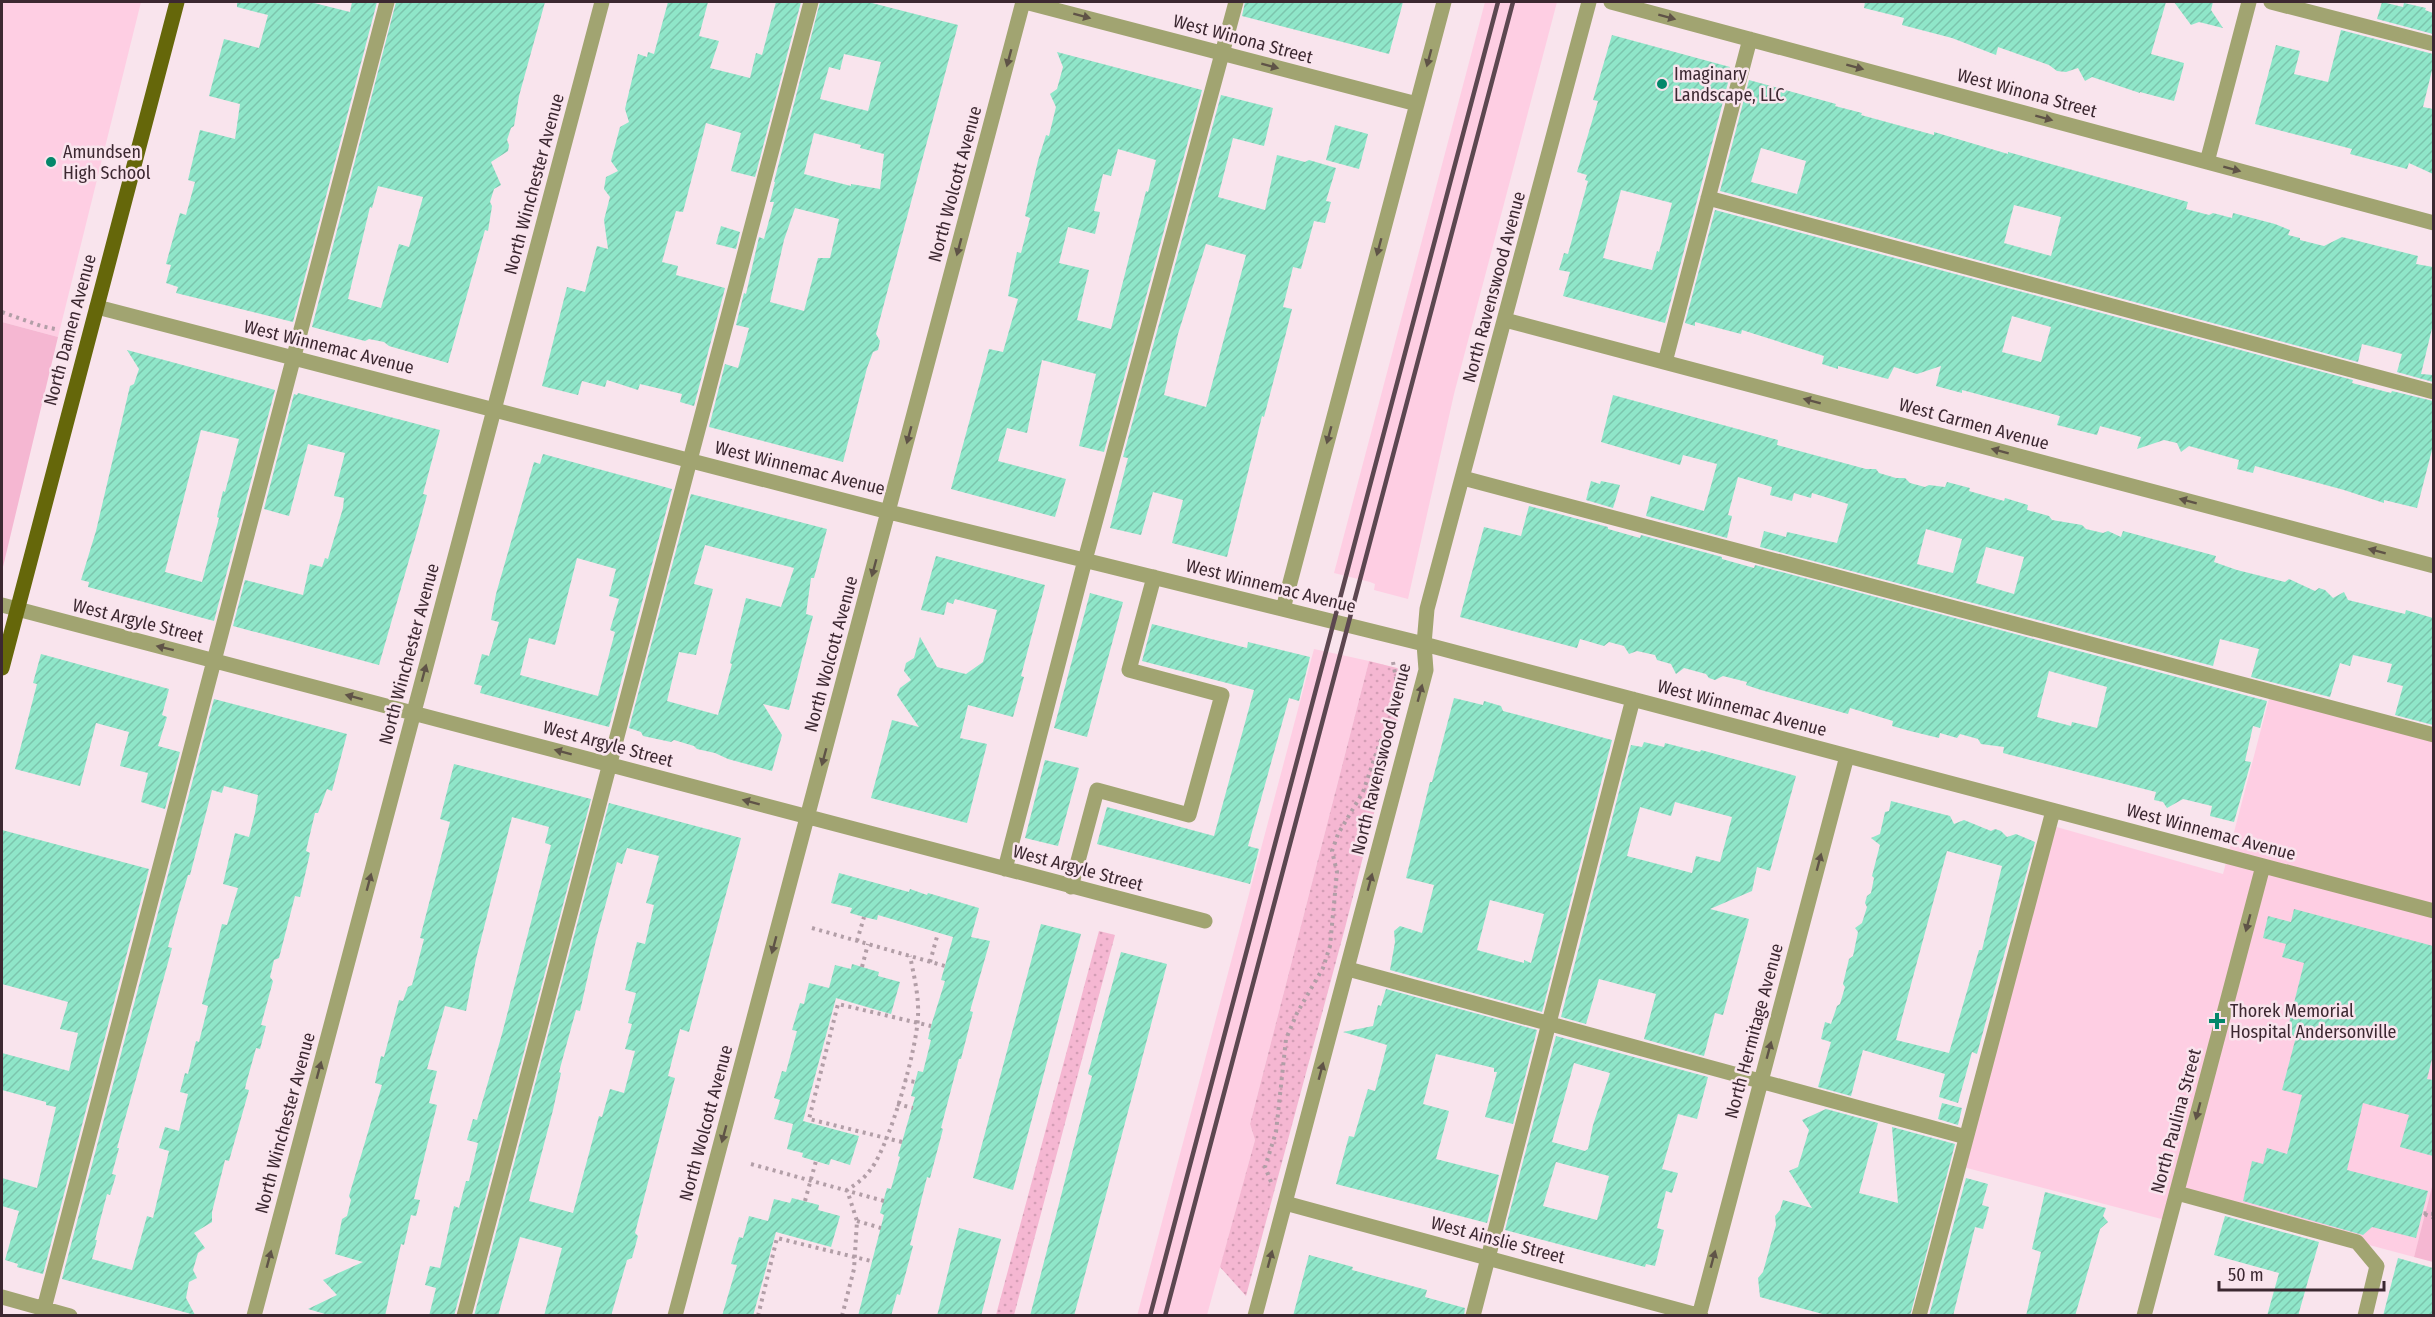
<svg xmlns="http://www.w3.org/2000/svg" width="2435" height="1317" viewBox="0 0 2435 1317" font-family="'Fira Sans Condensed',sans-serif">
<defs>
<pattern id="grass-dots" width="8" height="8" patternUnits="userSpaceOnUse" patternTransform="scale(1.5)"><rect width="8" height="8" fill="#f5b7d2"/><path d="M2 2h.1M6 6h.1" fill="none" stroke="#d39db5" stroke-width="1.8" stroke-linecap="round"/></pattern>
<pattern id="building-hatch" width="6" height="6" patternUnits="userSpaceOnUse" patternTransform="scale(1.5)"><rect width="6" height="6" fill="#8fe6c9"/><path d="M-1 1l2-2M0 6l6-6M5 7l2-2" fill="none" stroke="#7cc5ad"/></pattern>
</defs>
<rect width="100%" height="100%" fill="#f9e4ed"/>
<!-- built -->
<path fill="#fecee3" d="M2,2H141L58,337L2,322Z
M1485,2H1557L1454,394L1408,599L1374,590L1375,584L1370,582L1334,573Z
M1314,649L1369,661L1250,1124L1255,1140L1207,1315L1137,1316Z
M2270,695L2433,738L2434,1183L2414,1257L2178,1194L2169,1221L1963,1167L2053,826L2223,874Z"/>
<!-- grass -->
<path fill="url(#grass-dots)" d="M1369,661L1409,671L1407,683L1345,928L1246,1296L1220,1267L1255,1140L1250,1124Z
M1099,931L1115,935L1014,1315H996Z"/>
<!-- park -->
<path fill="#f5b7d2" d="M2,322L58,337L2,571Z
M2433,1183V1262L2414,1257Z"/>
<!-- building -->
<path fill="url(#building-hatch)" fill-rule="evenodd" d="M237,2H310L350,12L352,2H377L293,322L176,293L178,287L166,283L171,265L166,264L180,213L186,215L195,182L188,180L200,130L235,139L240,104L209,96L224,39L259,48L268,15L237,7Z
M396,2H545L519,96L514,126L511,128L507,140L509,145L508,151L491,162L501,185L494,189L490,202L492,206L488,231L485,230L448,363L389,346L384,342L369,339L365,341L312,327ZM378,186L423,197L409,247L399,244L381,308L348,299L370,207L372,208Z
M668,2H708L699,36L719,41L710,68L750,78L756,53L762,55L776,2H801L755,177L731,171L741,133L706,123L683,212L676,211L662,262L678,266L676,275L725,288L694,406L680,402L682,394L640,384L638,390L607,380L605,387L582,381L578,395L542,386L567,287L585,292L597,246L608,249L604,220L610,197L604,189L606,177L618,171L611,161L620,127L629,122L625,109L638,54L647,57L648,52L654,54Z
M820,2H868L958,25L876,334L880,341L878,350L873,352L867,368L843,462L709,427L725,364L738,368L749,328L736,325L744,293L746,294L759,237L764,239L774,202H770L775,182H774ZM844,54L881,62L868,111L820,99L829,67L840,70ZM814,133L861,145L860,148L884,154L880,189L851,184V186L804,174ZM795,208L839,219L830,258H818L804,311L770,302L784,240Z
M1245,2H1403L1389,54L1242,16Z
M1865,2H2166L2151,54L2184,63L2183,68L2174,101L2140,92V93L2092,77L2085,81L2078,68L2066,72L2057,71L2049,65L1998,47L1996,55L1952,38L1902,25L1904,18L1864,8Z
M2174,2H2213L2211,10L2223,28L2199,22L2191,25Z
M2382,2L2403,7L2404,3L2426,8L2425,10L2433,13V34L2377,19Z
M2341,30L2433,54V66L2423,107L2433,109V174L2409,163L2407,169L2350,154L2352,149L2255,124L2276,45L2300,51L2294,74L2328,82Z
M1612,35L1730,67L1728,75H1730L1665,323L1563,296L1570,272L1559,270L1564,253L1568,254L1588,181L1585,180L1587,175L1577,172L1598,101L1593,100ZM1621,190L1672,203L1659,252L1657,251L1652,270L1603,258Z
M1057,52L1202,90L1104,452L1079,446L1096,374L1042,360L1027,433L1007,428L998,461L1066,479L1055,517L951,489L989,349L1003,352L1018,299L1008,296L1017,252L1021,253L1030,218L1025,216L1038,161L1046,135L1049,136L1056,107L1050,94L1057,89L1063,67ZM1118,149L1156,160L1148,192L1146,191L1111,329L1077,320L1089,270L1059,263L1068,227L1095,234L1100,212L1094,211L1103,174L1111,176Z
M1749,80L1836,104L1835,106L1862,113L1861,115L1934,135V132L2008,154V152L2188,202L2186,209L2209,215L2213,213L2232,218L2233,213L2275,224L2290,230L2288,235L2300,238V240L2324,246L2342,237L2418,256L2416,264L2433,267V324L2421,374L2433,375V382L2397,372L2402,354L2362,344L2358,362L1720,191ZM1761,148L1806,161L1797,194L1751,182ZM2014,205L2061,217L2051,256L2004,243Z
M1221,95L1273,108L1264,146L1233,138L1218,197L1265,210L1277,155L1305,162L1309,160L1336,168L1326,201L1331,202L1325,223L1314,221L1301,269L1293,267L1283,307L1292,309L1285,337L1264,417L1262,416L1227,557L1172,543L1183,500L1153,492L1141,535L1110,528L1128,458L1123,457ZM1206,244L1246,255L1206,407L1164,395L1178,334Z
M1335,125L1368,134L1359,169L1326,160Z
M1715,210L2353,380L2352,383L2391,393L2392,391L2433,401V446L2417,508L2384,500V503L2344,490L2255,466L2253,473L2237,469L2239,460L2189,446L2181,452L2177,443L2164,440L2137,449L2141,437L2100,426L2097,435L2057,425L2060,416L1962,390V393L1936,386L1941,366L1917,374L1894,367L1888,379L1838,366V369L1822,364L1824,356L1742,330L1741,334L1695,322V326L1685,323ZM2012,316L2051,327L2041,362L2002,352Z
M721,226L740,232L736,249L716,244Z
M127,350L275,390L214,621L88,587L89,582L81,580L96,531L130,386L134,384L139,369ZM201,430L239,439L225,492L223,491L217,517L219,518L202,582L165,572Z
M298,393L440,430L423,494L427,495L419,525L379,665L233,626L245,580L303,595L310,564L322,567L325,558L328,559L343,508L344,498L334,496L345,453L308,444L289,516L264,509L294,394L297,395Z
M1613,395L1778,440L1777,445L1866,469H1876L1879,473L1896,478H1905L1910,483L1925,487L1929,485L1945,487L1947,482L1970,488L1969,491L2004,501L2005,498L2028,505L2027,510L2049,516L2052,520L2082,525L2086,529L2103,533L2108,531L2121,537L2123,531L2216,556L2214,562L2237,570L2285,582L2289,579L2315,591L2319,588L2325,590L2333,598L2344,592L2348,600L2405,614L2406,610L2433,618V725L2395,715L2403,686L2387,682L2392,664L2353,655L2350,666L2340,663L2330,697L2251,677L2259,649L2220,639L2213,666L1760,547L1764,531L1786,537L1787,532L1837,543L1848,504L1812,493L1811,498L1794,493L1792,501L1770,495L1772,487L1738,477L1728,515L1732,516L1727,538L1646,516L1651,496L1704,511L1717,464L1683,455L1680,465L1601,442ZM1926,529L1962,539L1953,573L1917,564ZM1986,547L2024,557L2014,594L1976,583Z
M543,454L672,489L609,727L480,693L482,686L474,684L482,654L489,656L499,622L491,620L496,594L534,462L540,464ZM577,558L616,569L609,596L619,599L610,630L615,632L598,696L520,675L529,638L555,645Z
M1591,481L1600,484L1601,481L1620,485L1613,508L1586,500Z
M691,494L827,529L814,578H811L806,614L813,616L789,710L763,704L782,735L772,771L728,759L715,753L697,749L694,746L674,740L671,742L643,736L641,732L629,728ZM705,545L794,568L781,607L746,598L730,663L732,664L718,715L667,701L679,652L696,655L713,589L694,584Z
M1529,506L1608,527V529L1640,538L1641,535L1722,557V559L1754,568L1755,565L2267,701L2260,728L2253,726L2245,761L2251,762L2234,822L2210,816L2212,806L2183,799L2167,808L2163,802L2154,800L2156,792L2003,753L2004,747L1981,744L1978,739L1960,734L1957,738L1940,733L1939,738L1910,731L1892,726L1893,721L1850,708L1848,714L1761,690L1746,685L1747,682L1723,676L1715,680L1709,678L1706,674L1684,668L1676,674L1671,664L1657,660L1655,655L1637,651L1629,654L1624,646L1609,642L1604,646L1580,639L1577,648L1460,617L1484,527L1521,536ZM2049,671L2107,687L2097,728L2072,722L2071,726L2037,717Z
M936,556L1045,585L1021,676L1024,677L1013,717L968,705L960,738L987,744L967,823L871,798L892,720L919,727L897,695L900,688L911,680L904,671L906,663L914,658L920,637L937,667L966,674L983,662L997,610L955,599L953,604L947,602L944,615L921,610Z
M1090,593L1123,602L1087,737L1054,728Z
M1152,624L1247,648L1248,642L1310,657L1299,701L1289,698L1248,846L1259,849L1250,884L1097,844L1107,807L1214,836L1254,690L1142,661Z
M41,654L169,689L162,715L167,717L158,746L180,752L165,809L141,802L148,773L120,766L129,732L96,723L80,786L15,769L37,684L33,683Z
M1454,698L1483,705L1484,701L1501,706L1503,711L1612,740L1542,1012L1390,970L1395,942L1394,931L1400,926L1422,933L1434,885L1406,878L1430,782H1432ZM1490,900L1544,914L1531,963L1524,960V963L1477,950Z
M214,699L347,734L332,791L327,789L318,813H315L306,851L310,853L300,897L295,896L279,958L274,960L270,977L273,981L261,1025L266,1026L260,1049L256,1048L246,1084L245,1089L249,1090L229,1161L225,1160L212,1212V1222L194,1233L205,1248L198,1253L193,1270L197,1278L189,1282L186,1298L195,1315L62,1279ZM224,786L258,795L255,813L249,837L235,833L223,884L238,888L227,925L222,924L202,1004L208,1006L199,1042L196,1041L188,1074L185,1073L180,1092L188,1094L179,1131L165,1127L159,1148L169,1151L153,1218L147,1216L132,1270L92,1259L97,1240H95L107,1194L110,1195L116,1175L112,1174L119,1148H117L172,948L168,947L179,906L188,875H190L212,790L222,793Z
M1644,742L1664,747L1665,743L1700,752L1701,750L1796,776L1770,871L1757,867L1752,891L1710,909L1749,919L1723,1015L1715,1013L1704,1056L1644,1039L1656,994L1599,979L1586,1024L1561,1017L1631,745L1642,747ZM1675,802L1732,817L1720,862L1696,856L1692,873L1627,856L1640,807L1671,816Z
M1045,760L1079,768L1058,846L1025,838Z
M454,764L591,799L454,1316H429L436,1288L425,1285L430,1266L440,1268L454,1206L459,1208L466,1181H469L478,1143L467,1140L473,1119L477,1120L502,1034L551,845L545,843L549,827L512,817L476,959L466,1011L445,1006L427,1069L437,1071L429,1103L437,1105L414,1199L420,1200L416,1216L411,1215L404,1245L401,1244L385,1316H332L308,1309L337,1295L323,1280L363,1262L335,1254L342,1219L347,1216L351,1200L349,1196L382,1085L375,1083L381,1056L384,1057L399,1000L403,1001L408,987L412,985L424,939L420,938L450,822L440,819Z
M1891,801L1950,816L1954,824L1964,820L1991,831L1995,829L2001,831L2007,837L2016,834L2035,842L1977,1054L1972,1052L1958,1103L1939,1097L1945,1074L1863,1050L1851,1096L1818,1087L1831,1042L1821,1039L1825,1022L1831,1024L1837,1006L1840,1004L1845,987L1843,984L1849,959L1853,956L1858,932L1855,928L1862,923L1867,907L1865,903L1867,896L1871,893L1874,878L1872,876L1880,845L1871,838L1880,834L1885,812L1889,811ZM1947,851L2002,866L1982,950H1979L1949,1053L1896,1040Z
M609,803L741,838L689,1032L680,1029L668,1076L675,1078L635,1233L638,1236L632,1258L627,1260L611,1316H544L562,1248L520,1237L498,1316H474ZM627,848L659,856L646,903L654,905L645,944L637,942L625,990L636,993L628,1023L632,1024L625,1049L635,1051L624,1093L610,1089L602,1117L599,1116L573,1213L529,1201L553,1110L561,1073L559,1072L576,1010L580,1011L596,940L617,862L622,864Z
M2,830L149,869L43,1274L17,1267L18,1264L5,1260L19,1211L2,1206V1178L37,1188L56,1107L46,1105V1102L2,1090V1053L69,1071L78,1033L60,1029L68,1002L2,984Z
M839,873L909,892L910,889L927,895L928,893L979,908L971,937L990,941L970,1011L973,1012L961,1059H959L941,1128L943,1129L930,1178L927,1177L910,1245L913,1246L900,1295L897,1294L891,1316H858L884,1215L880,1213L887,1188L891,1189L900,1157L898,1156L915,1097L911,1096L918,1071L923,1072L931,1040L928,1039L931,1026L945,981L941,980L953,937L878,915L877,920L864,917L850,913L852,908L831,903Z
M2294,909L2433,946V1055L2427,1079L2433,1080V1156L2400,1147L2409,1115L2363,1103L2347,1170L2428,1191L2416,1238L2372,1227L2363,1235L2243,1201L2252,1161L2263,1164L2267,1148L2287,1154L2302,1095L2282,1090L2296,1037L2286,1035L2304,963L2282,957L2286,944L2263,938L2268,916L2291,922Z
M1041,924L1081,934L1013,1190L973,1178Z
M1121,952L1167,964L1074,1316H1030L1092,1076L1088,1074Z
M852,964L879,972L878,976L900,982L891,1014L836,998L803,1121L859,1136L850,1165L831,1159L829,1165L802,1157L803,1153L787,1149L793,1124L774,1119L780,1100L774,1098L782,1071L786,1072L797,1031L792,1030L800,1003L804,1004L809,983L829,988L835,965L851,969Z
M1386,989L1537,1030L1513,1124L1485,1117L1497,1072H1494V1068L1436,1054L1423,1104L1449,1111L1436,1159L1499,1175L1487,1223L1336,1184L1349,1136L1354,1137L1368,1089L1375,1091L1387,1045L1343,1032L1373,1026L1378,1005L1381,1006Z
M1556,1036L1708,1077L1697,1119L1678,1114L1662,1169L1678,1173L1672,1193L1666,1191L1657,1228L1664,1230L1655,1266L1646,1264L1645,1267L1505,1230ZM1574,1063L1610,1073L1593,1125L1588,1149L1585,1151L1552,1142ZM1556,1162L1609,1176L1597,1220L1543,1206Z
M1942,1103L1962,1108L1958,1125L1938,1119Z
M1826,1109L1878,1123L1859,1193L1898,1203L1892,1127L1955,1144L1910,1316H1830L1760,1297L1758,1278L1763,1272L1776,1225L1775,1216L1780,1210L1783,1200L1812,1208L1789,1171L1798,1167L1809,1130L1802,1120Z
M1966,1178L1988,1184L1982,1205L1989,1207L1983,1229L1975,1227L1953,1316H1929Z
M2045,1192L2106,1208L2103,1216L2108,1222L2100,1229L2075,1316H2026L2041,1252L2032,1249Z
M792,1198L819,1205L818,1210L840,1216L831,1247L776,1232L753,1316H722L737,1265L731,1264L739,1237L743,1238L749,1216L768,1221L774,1199L790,1203Z
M2225,1216L2319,1242L2298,1316H2267L2279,1273L2214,1255Z
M959,1228L1001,1239L981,1316H937Z
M1309,1255L1353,1267L1352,1270L1427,1290L1425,1297L1465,1308L1464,1316H1293Z
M2398,1258L2433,1268V1316H2383Z"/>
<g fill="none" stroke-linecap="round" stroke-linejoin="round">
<!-- path -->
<path stroke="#b29ea7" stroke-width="4" stroke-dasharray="3 4.5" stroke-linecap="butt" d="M2,312L41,326L55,329
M1393,662L1397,684L1395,708
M812,928L945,966
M857,941L864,917
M930,962L938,933
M862,967L868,944
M904,1080L915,1082
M897,1104L913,1108
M902,1142L809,1119L838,1004L931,1026
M751,1164L884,1201
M1271,1182L1265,1167L1276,1132L1286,1039L1297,1013L1323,968L1330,946L1337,872L1332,851L1338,834L1363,792L1380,742L1392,719
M805,1201L816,1161
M2434,1214L2422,1213L2434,1218
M857,1221L881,1228
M758,1316L777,1238L871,1261
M842,1316L854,1269L857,1221L847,1190C856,1184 864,1179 871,1169C890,1144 917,1049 918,1016C919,996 914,976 910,956"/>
<!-- minor -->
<path stroke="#a1a471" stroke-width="15" d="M1025,2L1417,104
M1611,2L2434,223
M2271,2L2434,44
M2207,162L2249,2
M1708,198L2434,392
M97,307L889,512L1424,644L2434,911
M1505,320L2434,566
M1665,362L1750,39
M1463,478L2434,735
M2,605L1205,921
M1283,609L1444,2
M1005,869L1085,560L1236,2
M1071,887L1097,790L1189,815L1222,695L1129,670L1154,577
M1348,969L1966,1137
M2177,1193L2357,1242L2377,1266L2365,1316
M1285,1203L1701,1316
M2,1297L70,1316
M42,1316L387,2
M254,1316L602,2
M464,1316L811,2
M675,1316L1023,2
M1255,1316L1426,670L1424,644L1427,609L1589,2
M1473,1316L1633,699
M1699,1316L1847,756
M1919,1316L2053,811
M2144,1316L2263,866"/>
<!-- major -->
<path stroke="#65670a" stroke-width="15" d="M2,668L177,2"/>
<!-- rail -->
<path stroke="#5c4750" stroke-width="4.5" d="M1150,1316L1498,2
M1165,1316L1513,2"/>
</g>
<!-- one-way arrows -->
<defs><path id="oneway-solid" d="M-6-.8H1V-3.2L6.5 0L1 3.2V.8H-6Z" transform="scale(1.5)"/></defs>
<g fill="#5f5347">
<use href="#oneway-solid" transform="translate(1082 16) rotate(15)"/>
<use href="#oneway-solid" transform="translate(1667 17) rotate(15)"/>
<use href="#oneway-solid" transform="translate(1009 58) rotate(105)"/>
<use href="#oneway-solid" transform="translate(1429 58) rotate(105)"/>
<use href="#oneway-solid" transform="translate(1270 66) rotate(15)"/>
<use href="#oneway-solid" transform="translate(1855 67) rotate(15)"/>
<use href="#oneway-solid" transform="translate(2044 118) rotate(15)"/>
<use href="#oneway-solid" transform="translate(2232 169) rotate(15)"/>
<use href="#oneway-solid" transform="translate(959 247) rotate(105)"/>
<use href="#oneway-solid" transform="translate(1379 247) rotate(105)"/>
<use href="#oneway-solid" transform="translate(1812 401) rotate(-165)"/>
<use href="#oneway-solid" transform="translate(909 435) rotate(105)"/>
<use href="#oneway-solid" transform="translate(1329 435) rotate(105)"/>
<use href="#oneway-solid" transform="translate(2000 451) rotate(-165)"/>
<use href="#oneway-solid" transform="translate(2188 501) rotate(-165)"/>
<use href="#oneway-solid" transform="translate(2377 551) rotate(-165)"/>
<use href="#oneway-solid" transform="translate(874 568) rotate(105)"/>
<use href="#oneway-solid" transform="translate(165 648) rotate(-166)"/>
<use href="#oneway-solid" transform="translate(424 673) rotate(-75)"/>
<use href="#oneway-solid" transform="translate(1420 693) rotate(-75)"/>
<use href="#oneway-solid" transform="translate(354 697) rotate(-165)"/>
<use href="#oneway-solid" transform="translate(563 752) rotate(-165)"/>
<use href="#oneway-solid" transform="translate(824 757) rotate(105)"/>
<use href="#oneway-solid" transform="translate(751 802) rotate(-165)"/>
<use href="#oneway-solid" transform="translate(1819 862) rotate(-75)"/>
<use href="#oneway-solid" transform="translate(369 882) rotate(-75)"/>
<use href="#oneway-solid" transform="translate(1370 882) rotate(-75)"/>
<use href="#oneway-solid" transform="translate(2248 923) rotate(105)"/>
<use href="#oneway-solid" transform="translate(774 945) rotate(105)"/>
<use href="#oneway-solid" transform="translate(1769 1050) rotate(-75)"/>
<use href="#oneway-solid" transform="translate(319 1070) rotate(-75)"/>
<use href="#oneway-solid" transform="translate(1321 1071) rotate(-75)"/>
<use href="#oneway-solid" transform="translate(2198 1111) rotate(105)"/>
<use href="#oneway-solid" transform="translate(724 1134) rotate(105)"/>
<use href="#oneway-solid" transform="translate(269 1259) rotate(-75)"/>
<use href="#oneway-solid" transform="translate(1270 1259) rotate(-75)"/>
<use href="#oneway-solid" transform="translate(1713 1259) rotate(-75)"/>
</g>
<!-- markers -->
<g fill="#03876a" stroke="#f9e4ed" stroke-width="2">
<circle cx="1662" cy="84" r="6"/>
<circle cx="51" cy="162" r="6"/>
<path d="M2214 1012h6v6h6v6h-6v6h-6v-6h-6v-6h6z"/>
</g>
<g text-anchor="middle" stroke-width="5" stroke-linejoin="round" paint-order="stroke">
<!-- street labels -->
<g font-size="18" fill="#3c2831" stroke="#f9e4ed">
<text transform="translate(1243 39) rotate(15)" y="6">West Winona Street</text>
<text transform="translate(2027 93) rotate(15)" y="6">West Winona Street</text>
<text transform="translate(534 184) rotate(-75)" y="6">North Winchester Avenue</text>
<text transform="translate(955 184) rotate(-75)" y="6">North Wolcott Avenue</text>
<text transform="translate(1494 287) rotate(-75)" y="6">North Ravenswood Avenue</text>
<text transform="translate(70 330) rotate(-75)" y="6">North Damen Avenue</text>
<text transform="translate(329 347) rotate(14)" y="6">West Winnemac Avenue</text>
<text transform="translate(1974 424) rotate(15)" y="6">West Carmen Avenue</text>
<text transform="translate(800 468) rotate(14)" y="6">West Winnemac Avenue</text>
<text transform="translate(1271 586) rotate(14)" y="6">West Winnemac Avenue</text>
<text transform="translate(138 621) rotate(14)" y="6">West Argyle Street</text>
<text transform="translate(409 654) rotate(-75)" y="6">North Winchester Avenue</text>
<text transform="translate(831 654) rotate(-75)" y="6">North Wolcott Avenue</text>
<text transform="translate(1742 708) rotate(15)" y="6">West Winnemac Avenue</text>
<text transform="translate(608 744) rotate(15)" y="6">West Argyle Street</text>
<text transform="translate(1381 759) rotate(-76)" y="6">North Ravenswood Avenue</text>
<text transform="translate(2211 832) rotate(15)" y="6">West Winnemac Avenue</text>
<text transform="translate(1078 868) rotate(15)" y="6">West Argyle Street</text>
<text transform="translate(1754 1031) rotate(-75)" y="6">North Hermitage Avenue</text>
<text transform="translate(2176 1121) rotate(-75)" y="6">North Paulina Street</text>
<text transform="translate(285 1123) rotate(-75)" y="6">North Winchester Avenue</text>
<text transform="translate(706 1123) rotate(-75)" y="6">North Wolcott Avenue</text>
<text transform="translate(1498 1240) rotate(15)" y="6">West Ainslie Street</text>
</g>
<!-- poi labels -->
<g font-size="18" fill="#3c2831" stroke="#f9e4ed" text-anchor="start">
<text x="1674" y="80">Imaginary<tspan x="1674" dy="21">Landscape, LLC</tspan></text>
<text x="63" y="158">Amundsen<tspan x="63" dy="21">High School</tspan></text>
<text x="2230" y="1017">Thorek Memorial<tspan x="2230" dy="21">Hospital Andersonville</tspan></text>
</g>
</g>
<!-- border -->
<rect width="2435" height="1317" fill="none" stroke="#3c2831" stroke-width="6"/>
<!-- scale -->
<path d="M2219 1281v9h165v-9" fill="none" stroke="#3c2831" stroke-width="3"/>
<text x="2228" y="1281" font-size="18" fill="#3c2831" stroke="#f9e4ed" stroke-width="4.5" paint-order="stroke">50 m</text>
</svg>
